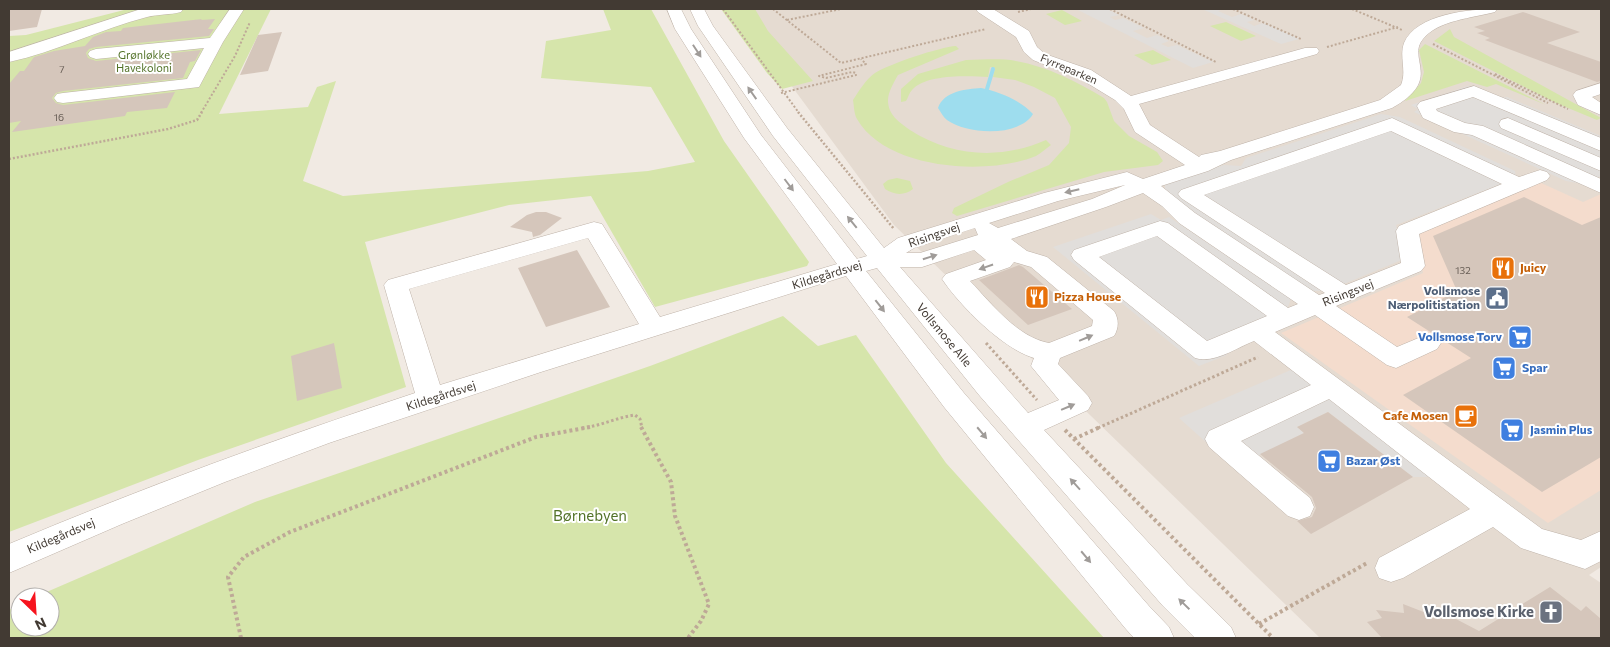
<svg xmlns="http://www.w3.org/2000/svg" width="1610" height="647" viewBox="0 0 1610 647" font-family="Commissioner,sans-serif">
<rect width="100%" height="100%" fill="#f1eae3"/>
<!-- residential -->
<path fill="#e5dbd1" d="M735,9H1601V567L1589,575L1601,583V638H1320L894,225Z"/>
<!-- commercial -->
<path fill="#f4dccd" d="M1539,182L1583,202L1601,194V490L1548,523L1281,333L1423,273L1416,234Z"/>
<!-- green -->
<path fill="#d6e5ab" d="M128,9H271L219,114L308,107L317,87L336,81L303,181L343,196L648,171L695,162L651,87L541,78L546,41L611,30L603,9H651L724,141L809,262L807,266L655,307L591,196L509,205L365,242L406,387L198,460L9,532V36L26,35Z
M721,9H755L768,31L813,81L782,89L767,73Z
M1062,10L1082,21L1065,25L1046,14Z
M1226,22L1256,36L1241,41L1210,26Z
M1450,29L1454,37L1601,118L1597,120L1556,103L1434,41Z
M1425,44L1546,105L1496,84L1487,87L1467,81L1405,101L1421,83L1424,72L1419,50Z
M956,46L959,49L898,75C894,82 888,92 888,100C888,115 899,122 910,130C952,157 1001,160 1046,140L1051,145C1047,148 1041,153 1036,156C988,176 886,170 857,119C854,114 854,106 853,100C859,91 866,79 875,73C889,64 940,47 956,46Z
M1153,50L1171,60L1152,65L1134,55Z
M966,60C982,60 1000,58 1016,61C1048,67 1076,81 1104,98L1107,102L1114,121L1129,136L1157,152L1163,161L1158,165L1104,172L957,216L952,213L954,208L1008,182L1049,165L1069,143L1071,127L1055,98L1034,87L1015,80L993,77L995,68L990,67L988,77C968,76 926,74 912,90C909,93 908,98 906,101L901,102V89L918,74Z
M897,178L910,181L913,189C904,196 894,195 885,189L883,184L888,180Z
M783,316L818,346L856,335L946,463L1104,638H9V610L20,604V627H50V597H35L255,502L650,366Z"/>
<!-- parking -->
<path fill="#e1dedb" d="M1082,9H1107L1119,15L1110,17L1115,20L1123,18L1144,28L1133,31L1147,38L1157,35L1169,41L1161,44L1168,47L1177,45L1213,62L1193,68L1078,10Z
M1202,9H1224L1218,11L1232,17L1241,14L1254,20L1247,22L1254,26L1263,23L1299,39L1281,44Z
M1468,86L1499,98L1507,97L1601,136V176L1583,184L1566,181L1414,112L1418,109L1411,105Z
M1381,114L1400,117L1515,171L1516,178L1396,225L1404,259L1327,291H1310L1165,194V184L1224,165L1241,166L1246,158Z
M1151,214L1161,220L1169,217L1291,299L1287,309L1222,337L1227,355L1199,366L1053,247Z
M1293,369L1439,477H1413L1328,412L1297,427L1304,433L1250,460L1236,469L1179,418Z"/>
<!-- water -->
<path fill="#9eddee" d="M981,88C1000,92 1020,100 1033,114C1019,137 968,135 947,120C943,117 941,112 938,108C944,91 966,89 981,88Z"/>
<g fill="none" stroke-linecap="round" stroke-linejoin="round">
<!-- stream -->
<path stroke="#9eddee" stroke-width="4" d="M987,89L993,69"/>
</g>
<!-- building -->
<path fill="#d5c6bb" d="M9,9H42L37,27L9,31Z
M1523,12L1580,32L1547,43L1601,62V81L1597,82L1485,40L1490,38L1477,33L1485,31L1474,27Z
M202,19L201,20L215,19L208,29H214L209,36L96,47L89,49L86,53L88,58L96,61L201,50L195,61L190,62L183,78L63,91L56,93L52,98L56,103L63,105L175,92L167,108L127,112L125,116L12,132L21,121L9,123V84L20,71H24L34,57L54,51L85,46L93,37L106,32L121,31L123,28Z
M282,32L268,71L240,75L258,35Z
M1524,197L1582,225L1601,217V457L1542,492L1403,395L1471,358L1407,317L1457,291L1433,236Z
M536,212H546L562,218L540,235L533,237L532,232L510,227L527,215Z
M577,250L610,307L546,327L518,268Z
M1019,265L1023,267L1072,309L1028,325L979,280Z
M334,343L342,388L297,401L291,356Z
M1328,412L1413,477L1311,534L1297,521L1312,517L1316,508L1312,497L1260,454L1304,433L1297,427Z
M1550,587L1581,611L1586,606L1601,619V638H1382L1367,622L1382,618L1376,610L1404,613L1403,604L1434,616L1433,607L1479,631Z"/>
<g fill="none" stroke-linecap="round" stroke-linejoin="round">
<!-- minor casing -->
<g stroke="#bfb3a9" stroke-width="1">
<path id="minor" d="M141,9H183L181,12C170,15 158,14 147,17C100,29 56,52 9,62V52Z
M230,9H244L223,42L199,87L63,103L57,102L54,98L57,94L63,93L187,79L204,48L96,59L90,57L88,54L90,51L96,49L210,38Z
M667,9H681L691,29L761,135L857,259L867,256L773,136L698,26L690,9H704L713,26L787,128L884,248L898,238L1044,193L1127,172L1143,179L1185,165L1135,132L1124,109L1115,100L1079,78L1033,60L1024,52L1016,37L978,12L976,9H993L1029,31L1037,47L1045,54L1091,70L1131,96L1305,48H1317L1319,51L1317,54L1139,104L1150,125L1199,157L1201,155L1220,151L1380,100L1401,85C1407,71 1399,57 1404,43C1416,14 1470,9 1497,9L1495,12C1473,18 1438,20 1423,39C1406,59 1444,79 1392,108L1231,160L1208,171L1161,186L1195,213L1319,295L1325,293L1181,198L1178,194L1181,190L1392,118L1519,177L1540,170L1547,172L1550,176L1547,180L1419,234L1425,266L1421,271L1336,306L1397,347L1428,334L1437,337L1441,343L1437,349L1396,368L1387,365L1315,315L1275,332L1542,529L1581,540L1601,531V561L1585,569L1521,548L1493,527L1403,578L1391,582L1379,578L1375,568L1379,558L1470,509L1329,399L1241,441L1310,498L1314,507L1310,516L1299,520L1288,516L1209,447L1205,439L1209,431L1311,385L1254,341C1236,348 1214,364 1195,358L1074,260L1071,255L1074,250L1160,221L1168,223L1288,308L1298,304L1179,223L1162,206L1143,193L1106,207L1011,239L1027,251L1047,257L1114,311C1119,319 1119,328 1114,336L1060,358L1058,364L1088,396L1092,403L1088,410L1044,430L1187,584L1231,627L1236,638H1195L1163,606L979,395L877,268L866,271L964,393L1149,606L1169,627L1174,638H1134L1125,628L944,407L846,276L541,372L329,443L225,482L122,524L9,573V544C142,488 278,438 415,393L384,285L388,280L594,222L602,224L660,317L837,264L744,138L675,29ZM1391,131L1502,184L1399,226L1396,231L1401,263L1346,285L1204,195ZM1125,185L1092,199L998,228L989,223L1058,201ZM975,228L978,235L920,253H906L914,248ZM1157,236L1267,316L1207,341L1099,257ZM588,238L639,324L440,385L409,289ZM974,250L986,260L946,274L942,279C960,306 1003,349 1034,358L1031,366L1059,400L1028,413L900,267H922ZM1014,262L1031,267L1093,320L1092,326L1049,343C1017,337 992,304 970,281L1010,267Z
M1601,83V94L1592,97L1601,103V115L1578,105L1573,95L1576,91Z
M1474,86L1601,138V151L1473,97L1436,109L1437,111L1465,123L1483,126L1601,179V193L1472,135L1454,132L1423,118L1417,106L1420,102Z
M1508,118L1601,158V171L1501,128L1499,124L1501,120Z"/>
</g>
<!-- path-far3 -->
<path stroke="#bea997" stroke-width="2" stroke-dasharray="2 2" stroke-linecap="butt" d="M723,9L799,113
M773,9L841,63L986,29
M1110,9L1216,62
M1233,9L1301,39
M1352,9L1402,30
M1018,12L1031,9
M787,20L841,9
M1433,44L1548,103
M1327,47L1398,27
M1495,74L1568,109
M781,93L856,75V73L852,72L826,78L819,76L866,64L861,59
M201,113L235,56L250,22"/>
<!-- path-far2 -->
<path stroke="#bea997" stroke-width="2.5" stroke-dasharray="2 2" stroke-linecap="butt" d="M798,112L894,229
M9,159L168,129L197,120L202,112"/>
<!-- path-far1 -->
<path stroke="#bea997" stroke-width="3" stroke-dasharray="2.5 2.5" stroke-linecap="butt" d="M986,343L1037,400
M582,428C601,426 618,417 635,415L640,419L642,428
M1098,428L1258,357"/>
<!-- path -->
<path stroke="#bea997" stroke-width="4" stroke-dasharray="3 3" stroke-linecap="butt" d="M641,427L671,482L675,516L709,604L701,621L688,638
M1065,430L1273,638
M1074,439L1100,427
M1259,624L1367,563
M241,638L228,577L244,557L290,532L536,437L590,427"/>
<!-- minor -->
<use href="#minor" fill="#fff" fill-rule="evenodd"/>
</g>
<!-- one-way arrows -->
<defs><path id="oneway-solid" d="M-6-.8H1V-3.2L6.5 0L1 3.2V.8H-6Z" transform="scale(1.25)"/></defs>
<g fill="#a09c99">
<use href="#oneway-solid" transform="translate(697 51) rotate(57)"/>
<use href="#oneway-solid" transform="translate(752 93) rotate(-125)"/>
<use href="#oneway-solid" transform="translate(789 185) rotate(53)"/>
<use href="#oneway-solid" transform="translate(1072 191) rotate(167)"/>
<use href="#oneway-solid" transform="translate(852 222) rotate(-129)"/>
<use href="#oneway-solid" transform="translate(930 257) rotate(-18)"/>
<use href="#oneway-solid" transform="translate(986 267) rotate(161)"/>
<use href="#oneway-solid" transform="translate(880 306) rotate(52)"/>
<use href="#oneway-solid" transform="translate(1086 338) rotate(-23)"/>
<use href="#oneway-solid" transform="translate(1068 407) rotate(-23)"/>
<use href="#oneway-solid" transform="translate(982 433) rotate(50)"/>
<use href="#oneway-solid" transform="translate(1075 484) rotate(-132)"/>
<use href="#oneway-solid" transform="translate(1086 557) rotate(50)"/>
<use href="#oneway-solid" transform="translate(1184 604) rotate(-136)"/>
</g>
<!-- icons -->
<defs>
<g id="restaurant-square" transform="scale(1.25)"><rect x="-9" y="-9" width="18" height="18" rx="4" fill="#e8710a" stroke="#fff"/><path d="M-5-6h1v4h1v-4h1v4h1v-4h1v5L-1.5 .5V6h-2V.5L-5-1ZM5-6V6H3V1.5H1.5Q1.5-4 5-6Z" fill="#fff"/></g>
<g id="civic-square" transform="scale(1.25)"><rect x="-9" y="-9" width="18" height="18" rx="4" fill="#5c6f8a" stroke="#fff"/><path d="M-.6-6.5H3V-4.5H.6V-3L4-1V1h2V6H-6V1h2V-1L-.6-3ZM-1.2 2.5V6h2.4V2.5Z" fill="#fff"/></g>
<g id="supermarket-square" transform="scale(1.25)"><rect x="-9" y="-9" width="18" height="18" rx="4" fill="#3f7fe0" stroke="#fff"/><path d="M-6-5.5h2.5l.6 2H6L4.5 2H-2.5L-4.4-4H-6ZM-1.5 3.2a1.3 1.3 0 1 0 .1 0ZM3 3.2a1.3 1.3 0 1 0 .1 0Z" fill="#fff"/></g>
<g id="cafe-square" transform="scale(1.25)"><rect x="-9" y="-9" width="18" height="18" rx="4" fill="#e8710a" stroke="#fff"/><path d="M-5.5-4.5H6V0H3Q3 3.5 0 3.5H-2.5Q-5.5 3.5-5.5 0ZM3-3.2v2h1.7v-2ZM-6 4.5H4V6H-6Z" fill="#fff"/></g>
<g id="church-square" transform="scale(1.25)"><rect x="-9" y="-9" width="18" height="18" rx="4" fill="#6b7280" stroke="#fff"/><path d="M-1.2-6h2.4v3.5h3.3v2.4h-3.3V6h-2.4V-.1h-3.3v-2.4h3.3Z" fill="#fff"/></g>
</defs>
<g fill-rule="evenodd">
<use href="#restaurant-square" x="1503" y="268"/>
<use href="#restaurant-square" x="1037" y="297"/>
<use href="#civic-square" x="1497" y="298"/>
<use href="#supermarket-square" x="1520" y="337"/>
<use href="#supermarket-square" x="1504" y="368"/>
<use href="#cafe-square" x="1466" y="416"/>
<use href="#supermarket-square" x="1512" y="430"/>
<use href="#supermarket-square" x="1329" y="461"/>
<use href="#church-square" x="1551" y="612"/>
</g>
<g text-anchor="middle" stroke-width="4" stroke-linejoin="round" paint-order="stroke">
<!-- number labels -->
<g font-size="10" fill="#675d55">
<text x="62" y="73">7</text>
<text x="59" y="121">16</text>
<text x="1463" y="274">132</text>
</g>
<!-- far-park labels -->
<g font-size="11" fill="#527228" stroke="#fff">
<text x="144" y="59">Grønløkke<tspan x="144" dy="13">Havekoloni</tspan></text>
</g>
<!-- far-street labels -->
<g font-size="11" fill="#423a33" stroke="#fff">
<text transform="translate(1069 69) rotate(23)" y="4">Fyrreparken</text>
</g>
<!-- street labels -->
<g font-size="12" fill="#423a33" stroke="#fff">
<text transform="translate(934 235) rotate(-19)" y="4">Risingsvej</text>
<text transform="translate(827 275) rotate(-17)" y="4">Kildegårdsvej</text>
<text transform="translate(1348 293) rotate(-22)" y="4">Risingsvej</text>
<text transform="translate(944 335) rotate(50)" y="4">Vollsmose Alle</text>
<text transform="translate(441 396) rotate(-18)" y="4">Kildegårdsvej</text>
<text transform="translate(61 536) rotate(-23)" y="4">Kildegårdsvej</text>
</g>
<!-- food labels -->
<g font-size="12" font-weight="bold" fill="#c56008" stroke="#fff" text-anchor="start">
<text x="1520" y="272">Juicy</text>
<text x="1054" y="301">Pizza House</text>
<text x="1448" y="420" text-anchor="end">Cafe Mosen</text>
</g>
<!-- service labels -->
<g font-size="12" font-weight="bold" fill="#4e5e75" stroke="#fff" text-anchor="end">
<text x="1480" y="295">Vollsmose<tspan x="1480" dy="14">Nærpolitistation</tspan></text>
</g>
<!-- shop labels -->
<g font-size="12" font-weight="bold" fill="#366cbe" stroke="#fff" text-anchor="start">
<text x="1502" y="341" text-anchor="end">Vollsmose Torv</text>
<text x="1522" y="372">Spar</text>
<text x="1530" y="434">Jasmin Plus</text>
<text x="1346" y="465">Bazar Øst</text>
</g>
<!-- near-park labels -->
<g font-size="15" fill="#527228" stroke="#fff">
<text x="590" y="521">Børnebyen</text>
</g>
<!-- near-worship labels -->
<g font-size="15" font-weight="bold" fill="#5b616d" stroke="#fff" text-anchor="end">
<text x="1534" y="617">Vollsmose Kirke</text>
</g>
</g>
<!-- border -->
<rect width="1610" height="647" fill="none" stroke="#423a33" stroke-width="20"/>
<!-- north arrow -->
<g transform="translate(35 612) rotate(155)"><circle r="24" fill="#ffffff" stroke="#b3b0ad"/>
<path d="M0-4L9 19L0 12L-9 19Z" fill="#f6141e"/>
<text y="-8" font-size="14" font-weight="bold" text-anchor="middle" fill="#423a33">N</text>
</g>
</svg>
